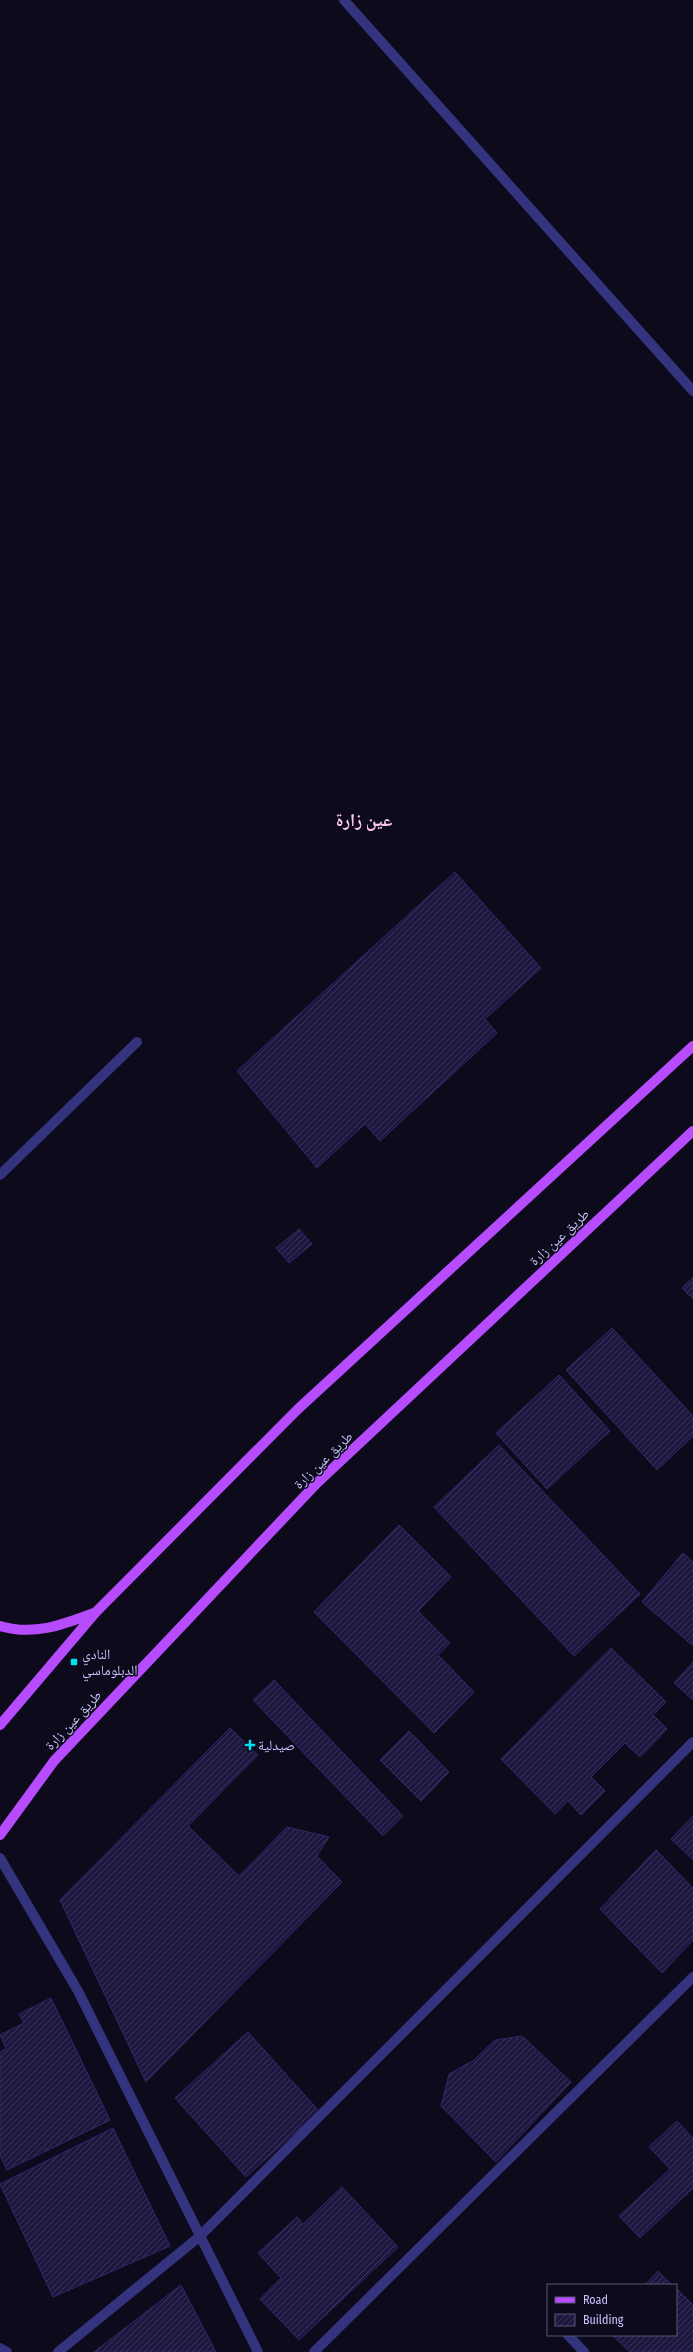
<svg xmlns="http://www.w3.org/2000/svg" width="693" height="2352" viewBox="0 0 693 2352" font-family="'Fira Sans Condensed','Noto Naskh Arabic',sans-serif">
<defs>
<pattern id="building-hatch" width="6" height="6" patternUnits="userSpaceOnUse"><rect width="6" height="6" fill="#1d163e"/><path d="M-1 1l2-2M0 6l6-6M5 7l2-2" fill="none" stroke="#3c365b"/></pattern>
</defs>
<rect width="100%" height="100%" fill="#0d0a1c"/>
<!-- building -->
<path fill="url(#building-hatch)" stroke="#32276b" d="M455,872L541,968L485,1019L497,1033L380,1141L365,1124L317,1168L237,1071Z
M299,1229L312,1244L289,1263L276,1248Z
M693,1277V1299L682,1288Z
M612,1328L693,1416V1436L657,1470L566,1370Z
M559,1375L610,1431L547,1489L496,1433Z
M499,1445L640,1594L574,1656L434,1507Z
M399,1525L451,1577L418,1611L450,1643L438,1655L474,1692L434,1733L314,1612Z
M683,1553L693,1562V1646L642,1602Z
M611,1648L666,1702L653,1715L667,1729L640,1757L625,1743L591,1777L605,1791L581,1815L568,1801L555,1814L501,1759Z
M693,1662V1700L674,1683Z
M274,1680L403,1816L383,1836L253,1700Z
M230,1728L258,1755L188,1826L239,1876L287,1827L329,1837L317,1856L342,1882L146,2082L60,1900Z
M409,1731L449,1772L421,1801L380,1760Z
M693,1816V1860L671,1839Z
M656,1850L693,1888V1940L662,1973L600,1909Z
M51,1998L110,2120L7,2170L0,2155V2052L6,2049L0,2035L24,2023L19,2014Z
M248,2032L319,2111L246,2177L175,2098Z
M522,2036L571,2082L496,2162L441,2106L449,2074L474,2060L495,2040Z
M677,2121L693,2138V2188L640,2238L619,2216L670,2169L649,2147Z
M113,2128L170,2246L53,2297L0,2184Z
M342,2187L398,2247L299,2340L260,2299L281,2278L258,2253L297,2217L303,2224Z
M658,2271L672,2285H645Z
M181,2285L216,2352H94Z
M676,2288L693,2305V2352H630L612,2335H676Z"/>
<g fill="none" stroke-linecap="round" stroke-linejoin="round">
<!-- minor -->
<path stroke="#34337d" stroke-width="10" d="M344,0L693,391
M0,1175L137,1042
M0,1858L78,1991L258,2352
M568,2335L584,2352
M0,2348L7,2352
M58,2352L199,2237L693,1742
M314,2352L693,1977"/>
<!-- major -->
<path stroke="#b74cff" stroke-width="10" d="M0,1626C34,1636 62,1625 94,1613
M0,1725L96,1612L298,1409L693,1046
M0,1835L54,1761L317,1483L693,1131"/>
</g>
<!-- markers -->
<g fill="#00dff0" stroke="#0d0a1c" stroke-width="1.5">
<rect x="70" y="1658" width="8" height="8" rx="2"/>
<path d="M248 1739h4v4h4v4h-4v4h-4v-4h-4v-4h4z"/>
</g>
<g text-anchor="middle" stroke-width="3" stroke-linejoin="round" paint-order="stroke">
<!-- street labels -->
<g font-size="14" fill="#cac5ff" stroke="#0d0a1c">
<text transform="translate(559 1237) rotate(-43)" y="5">طريق عين زارة</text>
<text transform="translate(323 1460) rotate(-44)" y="5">طريق عين زارة</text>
<text transform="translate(73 1720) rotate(-47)" y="5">طريق عين زارة</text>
</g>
<!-- poi labels -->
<g font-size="14" fill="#cac5ff" stroke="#0d0a1c" text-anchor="start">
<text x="82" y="1659">النادي<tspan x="82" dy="16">الدبلوماسي</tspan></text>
<text x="258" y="1750">صيدلية</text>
</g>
<!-- district labels -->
<g font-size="18" font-weight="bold" fill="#ffc7ec" stroke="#0d0a1c">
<text x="364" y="826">عين زارة</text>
</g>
</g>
<!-- legend -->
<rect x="547" y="2284" width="130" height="52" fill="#0d0a1c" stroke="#595577"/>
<rect x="555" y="2297" width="20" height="6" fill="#b74cff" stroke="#595577"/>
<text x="583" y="2304" font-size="12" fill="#cac5ff">Road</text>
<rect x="555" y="2314" width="20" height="12" fill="url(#building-hatch)" stroke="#595577"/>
<text x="583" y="2324" font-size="12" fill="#cac5ff">Building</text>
</svg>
